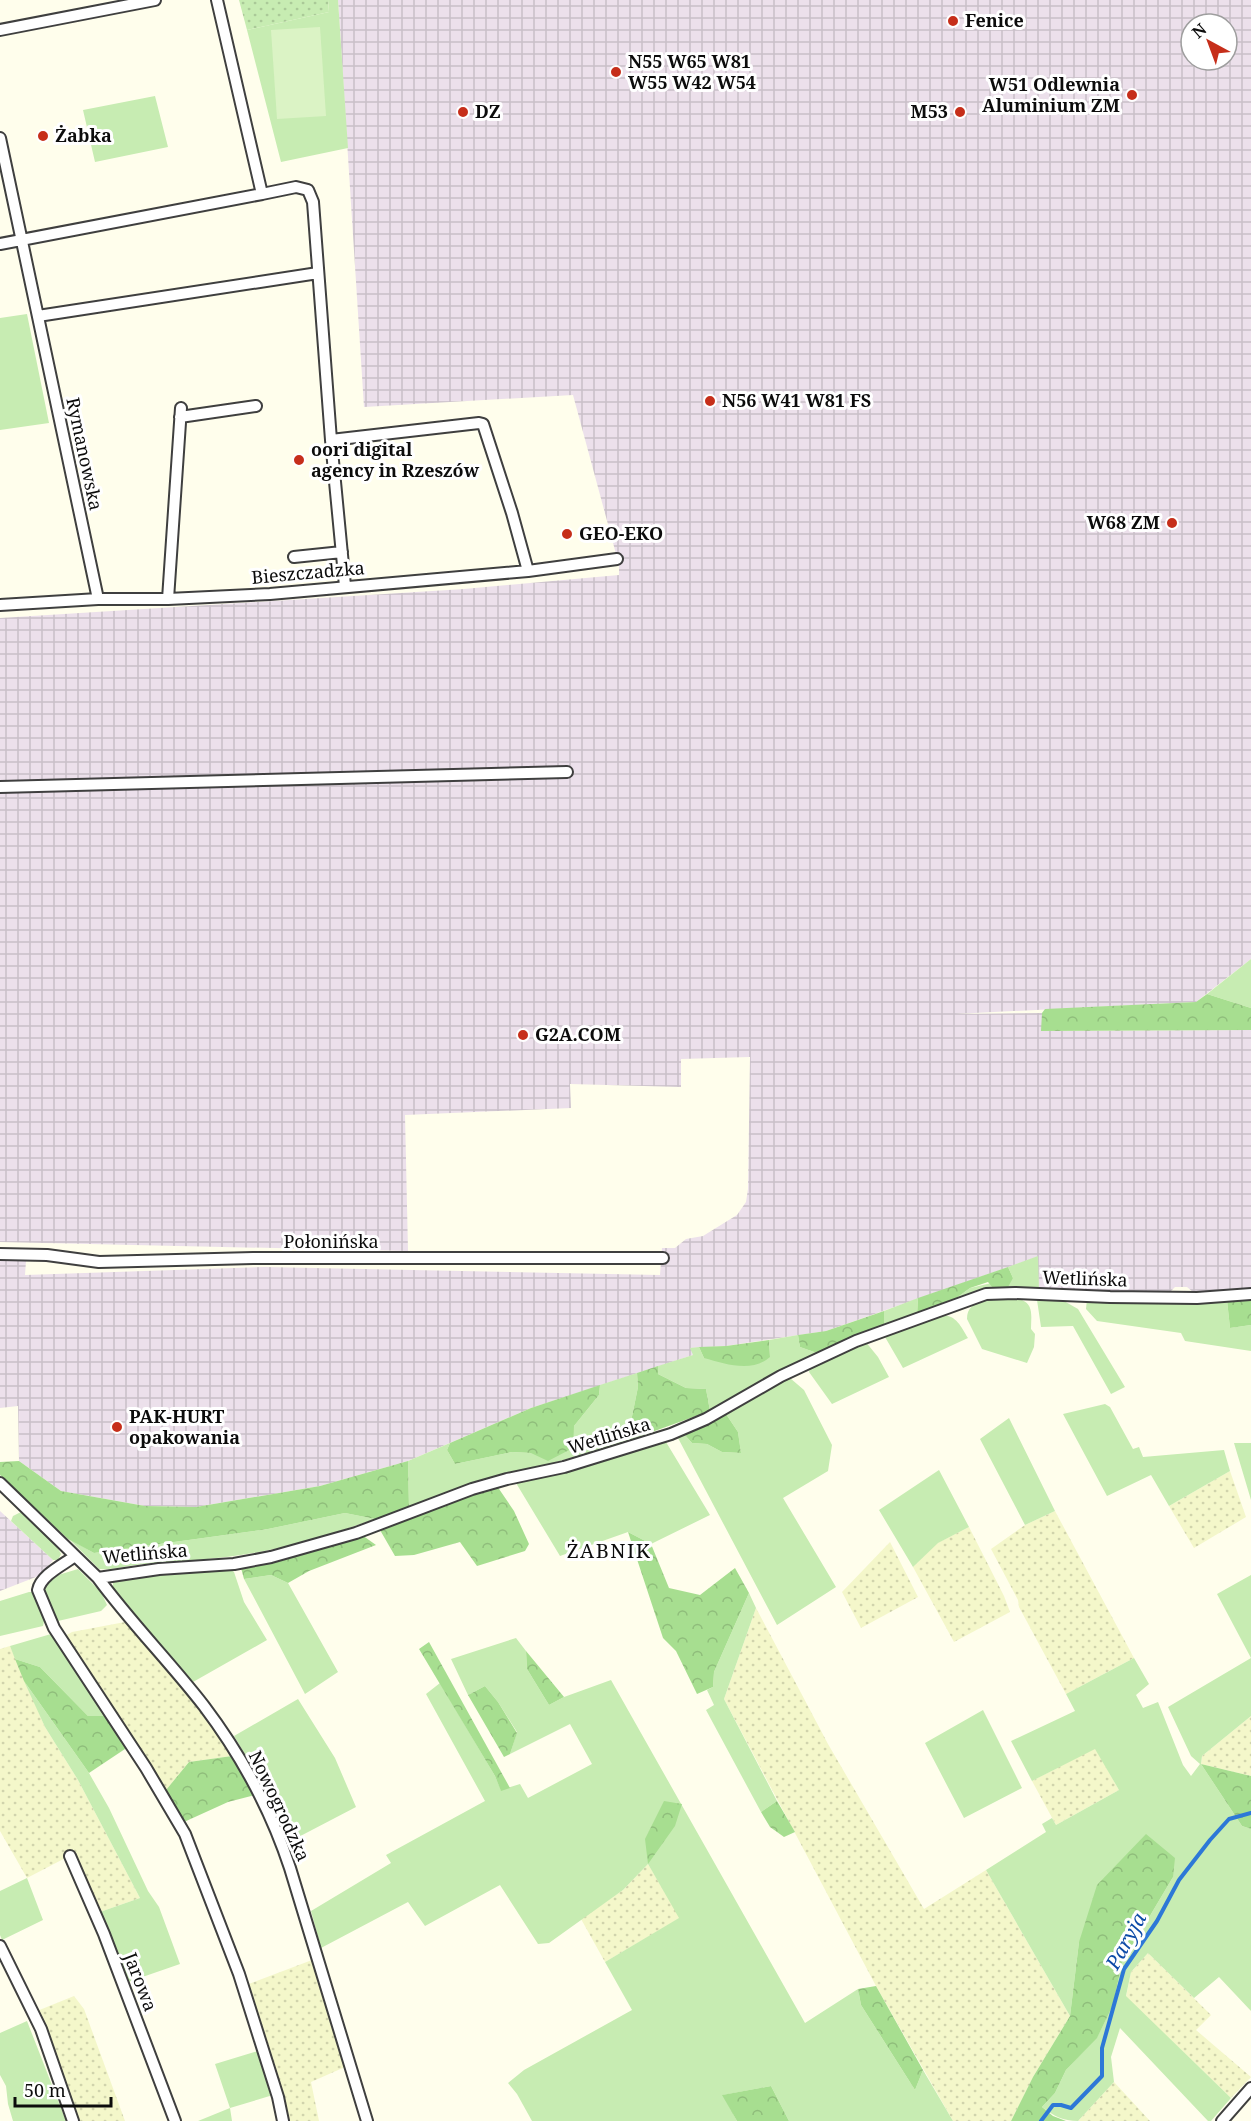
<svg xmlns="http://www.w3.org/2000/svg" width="1251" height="2121" viewBox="0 0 1251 2121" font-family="'Noto Serif',serif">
<defs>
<pattern id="industrial-grid" width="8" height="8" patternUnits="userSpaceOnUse" patternTransform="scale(1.5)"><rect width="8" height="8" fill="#ece0eb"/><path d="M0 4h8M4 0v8" fill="none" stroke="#c9bfc8"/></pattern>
<pattern id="farmland-dots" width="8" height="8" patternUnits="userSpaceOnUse" patternTransform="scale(1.5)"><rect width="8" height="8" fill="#f4f7ca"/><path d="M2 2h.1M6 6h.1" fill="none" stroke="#d0d3ac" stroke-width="1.8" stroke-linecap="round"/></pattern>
<pattern id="forest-crowns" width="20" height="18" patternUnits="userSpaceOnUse" patternTransform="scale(1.5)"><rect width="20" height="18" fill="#a7de90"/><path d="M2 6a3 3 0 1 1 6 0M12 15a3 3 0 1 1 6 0" fill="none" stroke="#8fbd7b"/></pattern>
<pattern id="park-dots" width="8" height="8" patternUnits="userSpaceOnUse" patternTransform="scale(1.5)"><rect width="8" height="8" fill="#c7ecb2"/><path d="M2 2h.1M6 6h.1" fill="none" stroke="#aac998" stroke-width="1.8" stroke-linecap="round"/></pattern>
</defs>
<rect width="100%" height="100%" fill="#fffeec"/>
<!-- industrial -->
<path fill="url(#industrial-grid)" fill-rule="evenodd" d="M338,0H1251V959L1196,1002L955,1014L1042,1013V1031L1251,1030V1288L1193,1292L1187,1287H1175L1169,1293L1039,1290L1037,1257L826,1331L726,1346L691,1348L693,1355L531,1408L408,1461L320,1486L196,1507L145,1506L61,1491L19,1461L18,1406L0,1408V1261H26L25,1275L265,1267L660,1275L662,1248H675L686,1239L703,1236L737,1215L746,1202L748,1189L750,1057L681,1059V1087L570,1084L571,1108L405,1115L408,1251L0,1242V618L464,589L619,575V565L573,395L364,407ZM1191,24H1227V60H1191Z
M0,1511L53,1560L41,1575L0,1591Z"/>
<!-- farmland -->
<path fill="url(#farmland-dots)" d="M1230,1471L1246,1517L1194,1548L1169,1506Z
M1055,1511L1134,1658L1066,1694L1019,1607L1018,1600L991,1549L1025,1525Z
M969,1527L1004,1596L1010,1612L954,1642L913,1567L937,1543Z
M890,1542L918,1597L861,1628L842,1592Z
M756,1608L828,1744L924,1909L986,1870L1070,2016L1033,2077L1011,2121H953L876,1986L724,1699Z
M125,1622L198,1708L232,1756L189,1762L166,1790L65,1636L72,1632Z
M10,1646L45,1727L78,1780L140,1898L100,1912L75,1853L27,1878L0,1831V1649Z
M1251,1716V1776L1201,1764L1202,1756Z
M1095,1748L1119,1790L1056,1825L1032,1781Z
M648,1864L680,1918L605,1962L581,1919L623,1890Z
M1148,1953L1211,2015L1196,2030L1251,2077L1231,2098L1126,1997L1131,1972Z
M312,1960L345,2067L311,2082L319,2121H288L283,2093L246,1985Z
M74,1996L84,2009L125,2121H78L37,2011Z
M1114,2082L1150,2121H1078Z"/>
<!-- grass -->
<path fill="#c7ecb2" d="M328,0H338L348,148L281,162L247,30L329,12Z
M155,96L168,147L95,162L83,110Z
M27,314L49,423L0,430V318Z
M1251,959V1008L1207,994Z
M1038,1256L1039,1290L947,1305L970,1288L1013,1278L1008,1267Z
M918,1298L917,1316L884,1327V1311Z
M1087,1299L1227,1300L1230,1328L1251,1325V1351L1185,1341L1181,1333L1097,1321L1086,1309Z
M982,1300H1022C1034,1305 1031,1317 1031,1329L1035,1334L1034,1347L1027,1363L982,1349L967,1319C967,1308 973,1305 982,1300Z
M1037,1300L1064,1301L1078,1309L1125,1387L1111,1394L1073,1326L1041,1327Z
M941,1315C957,1315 961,1327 968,1338L903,1368L885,1337L888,1334Z
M798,1335L800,1347L817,1353L759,1381L733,1399L710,1411L706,1389L686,1388L658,1374V1366L693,1355L690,1348L699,1347L704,1358L770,1357L769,1340Z
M865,1341L878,1357L889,1377L832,1404L809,1372L810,1368Z
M637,1373L638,1387L627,1441L553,1463L474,1482L409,1508L408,1461L450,1443L447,1450L455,1464L512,1452L531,1453L574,1426L599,1395L600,1385Z
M790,1378L804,1390L832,1445L828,1471L783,1498L836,1587L777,1625L678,1438L684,1434L692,1443L707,1444L722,1452L741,1453L738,1432L726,1414L776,1384Z
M1105,1404L1110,1407L1133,1449L1139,1447L1143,1457L1224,1450L1230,1471L1169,1506L1151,1475L1107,1496L1063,1414Z
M1009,1418L1055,1511L1025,1525L980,1439Z
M666,1442L710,1515L651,1544L628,1532L560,1556L516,1483L605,1461Z
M1234,1443H1251V1500Z
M939,1470L969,1527L938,1543L913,1567L879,1510Z
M21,1512L55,1543L61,1554L58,1560H53L11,1521L13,1516Z
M345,1513L375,1519C352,1527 328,1535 304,1542C253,1556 198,1561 145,1564C129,1565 115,1570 99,1569L69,1539L94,1553L268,1529Z
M228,1568L234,1572L244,1602L267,1640L193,1682L161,1648L113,1591V1582L116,1579Z
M78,1569L101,1592L107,1605L101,1611L58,1621L44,1602V1584L55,1576Z
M271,1575L288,1583L338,1672L305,1694L244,1579Z
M1251,1575V1716L1202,1756L1201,1764L1242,1826L1251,1829V2011L1219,1977L1194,1998L1148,1953L1131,1972L1126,1996L1231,2098L1211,2121H1208L1120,2028L1111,2057L1114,2082L1078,2121C1063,2121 1054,2116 1042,2107L1055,2093L1066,2070L1097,2037L1113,2005L1122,1963L1173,1877L1079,1942L1070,2016L986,1870L1046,1832L1042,1824L1052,1818L1056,1825L1119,1790L1095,1749L1032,1781L1011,1741L1075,1711L1066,1694L1134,1658L1149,1684L1136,1695L1143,1708L1158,1702L1183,1765L1191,1776L1200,1764L1191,1756L1168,1707L1251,1658L1217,1594Z
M29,1592H33L44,1621L43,1626L0,1636V1601Z
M749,1593L756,1608L724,1699L777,1801L761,1812L706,1710L714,1705L707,1690L713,1687L714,1672Z
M51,1634L57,1640L106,1716H88L40,1667L15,1659L10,1646Z
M516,1638L526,1651L527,1669L549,1705L564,1697L611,1680L805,2023L858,1989L861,2005L915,2090L923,2070L953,2121H789L771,2086L723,2095L737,2121H532L517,2094L508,2083L524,2070L632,2010L605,1962L679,1918L648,1864L623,1890L549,1943L538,1944L500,1885L425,1926L408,1902L321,1948L311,1911L391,1863L386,1855L485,1801L426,1694L440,1683L495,1776L501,1790L520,1784L528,1798L592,1764L570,1724L510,1754L517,1732L498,1702L485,1686L468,1695L451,1659Z
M24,1681L89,1773L109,1808L148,1891L159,1907L180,1964L128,1982L100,1912L140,1898L78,1780L45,1727Z
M298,1699L335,1758L356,1807L287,1843L267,1792L234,1736Z
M983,1710L1022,1788L964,1818L925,1743Z
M27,1878L43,1920L2,1940L0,1935V1891Z
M27,2021L66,2121H13L8,2104L6,2086L0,2075V2033Z
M258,2051L273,2095L230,2108L232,2121H198L230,2108L215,2064Z"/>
<!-- forest -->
<path fill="url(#forest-crowns)" d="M1207,994L1251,1008V1030L1041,1031L1042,1013L1045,1009L1196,1002Z
M1008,1267L1013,1278L1008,1287L993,1288L988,1282L970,1288L947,1305L917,1316L918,1298Z
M1251,1297V1325L1230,1328L1227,1300Z
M884,1311V1327L817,1353L800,1347L798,1335L826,1331Z
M769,1340L770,1357C752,1373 725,1364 704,1358L699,1347L726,1346Z
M658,1366V1374L686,1388L706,1389L710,1411L627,1441L638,1387L637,1373Z
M600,1385L599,1395L574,1426L573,1448L548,1461L531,1453L512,1452L455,1464L447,1450L450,1443L531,1408Z
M726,1414L738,1432L741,1453L722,1452L707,1444L692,1443L684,1434Z
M19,1461L61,1491L145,1506L196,1507L320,1486L408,1461L409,1508L375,1519L345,1513L268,1529L94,1553L68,1539L0,1475V1462Z
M497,1486L514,1511L529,1544L525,1551L477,1566L460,1542L414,1555L395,1556L380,1530Z
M628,1532L651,1544L669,1588L700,1595L735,1568L749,1593L714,1672L713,1687L697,1694L676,1651L663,1638Z
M362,1535L376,1545L309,1571L288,1583L271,1575L244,1579L241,1568L281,1561Z
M429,1642L510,1788L501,1791L495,1776L419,1649Z
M526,1651L564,1697L549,1705L527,1669Z
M15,1659L40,1667L88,1716H106L128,1747L89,1773L24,1681Z
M485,1686L498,1702L517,1733L510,1754L504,1757L468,1695Z
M232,1756L255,1795L228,1802L184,1822L166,1790L189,1762Z
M1201,1764L1251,1776V1829L1242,1826Z
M664,1801L682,1804L675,1826L648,1864L645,1839Z
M777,1801L795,1832L784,1837L770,1827L761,1812Z
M1146,1834L1175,1858L1173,1877L1122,1963L1113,2005L1097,2038L1066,2070L1055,2093L1042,2107L1053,2116L1066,2121H1011L1033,2077L1070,2016L1079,1942L1097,1885Z
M876,1986L923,2070L915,2090L861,2005L858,1989Z
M771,2086L789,2121H737L722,2095Z"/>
<!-- park -->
<path fill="url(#park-dots)" d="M239,0H328L329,12L247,30Z"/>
<!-- pitch -->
<path fill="#dbf3c5" d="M320,27L326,116L277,119L271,30Z"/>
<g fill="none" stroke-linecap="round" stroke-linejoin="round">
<!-- stream -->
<path stroke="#2d78d7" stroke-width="4" d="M1041,2121L1053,2105H1061L1071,2108L1102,2076V2048L1124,1969L1157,1921L1179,1880L1210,1840L1229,1819L1251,1813"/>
<!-- street casing -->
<g stroke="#3f3f3f" stroke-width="14">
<path id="street" d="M0,30L155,0
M0,138L98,599
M262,194L296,187L308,190L313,202L331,440L345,586
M0,244L262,194L217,0
M38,316L318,273
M180,417L256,406
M331,440L479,423L483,424L512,513L528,571
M294,557L342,552
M168,599L181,408
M0,605L98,599H168L270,594L528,571L617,559
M0,787L567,772
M0,1254L47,1255L99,1262L253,1258H663
M0,1483L98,1578L159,1569L234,1564L271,1557L356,1533L472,1489L507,1479L564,1467L671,1434L706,1419L781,1376L856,1341L986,1294L1015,1293L1110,1297L1197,1298L1251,1294
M75,1556C63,1565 41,1575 38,1590L54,1628L146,1768L185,1834L239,1974L278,2097L283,2121
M98,1578C131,1623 170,1662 204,1706C241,1755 271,1810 290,1868L367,2121
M70,1856L104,1934L175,2121
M0,1946L41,2029L73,2121
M1222,2121L1251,2088"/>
</g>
<!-- street -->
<use href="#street" stroke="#fff" stroke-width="10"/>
</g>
<!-- markers -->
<g fill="#c62e1a" stroke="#fff" stroke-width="2">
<circle cx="953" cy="21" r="6"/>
<circle cx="616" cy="72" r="6"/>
<circle cx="1132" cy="95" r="6"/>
<circle cx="463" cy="112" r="6"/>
<circle cx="960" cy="112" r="6"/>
<circle cx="43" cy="136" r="6"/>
<circle cx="710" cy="401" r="6"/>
<circle cx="299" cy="460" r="6"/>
<circle cx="1172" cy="523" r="6"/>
<circle cx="567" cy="534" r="6"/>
<circle cx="523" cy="1035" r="6"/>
<circle cx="117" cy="1427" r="6"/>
</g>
<g text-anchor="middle" stroke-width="6" stroke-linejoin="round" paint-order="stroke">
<!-- poi labels -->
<g font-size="18" font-weight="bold" fill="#0c0c0c" stroke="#fff" text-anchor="start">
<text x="965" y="27">Fenice</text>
<text x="628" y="68">N55 W65 W81<tspan x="628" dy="21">W55 W42 W54</tspan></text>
<text x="1120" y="91" text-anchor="end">W51 Odlewnia<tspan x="1120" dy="21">Aluminium ZM</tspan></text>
<text x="475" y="118">DZ</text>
<text x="948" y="118" text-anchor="end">M53</text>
<text x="55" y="142">Żabka</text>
<text x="722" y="407">N56 W41 W81 FS</text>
<text x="311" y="456">oori digital<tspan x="311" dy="21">agency in Rzeszów</tspan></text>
<text x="1160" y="529" text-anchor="end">W68 ZM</text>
<text x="579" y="540">GEO-EKO</text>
<text x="535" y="1041">G2A.COM</text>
<text x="129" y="1423">PAK-HURT<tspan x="129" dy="21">opakowania</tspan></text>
</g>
<!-- street labels -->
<g font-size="18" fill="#0c0c0c" stroke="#fff">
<text transform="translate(84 454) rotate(78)" y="6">Rymanowska</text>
<text transform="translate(308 573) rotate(-5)" y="6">Bieszczadzka</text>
<text x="331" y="1248">Połonińska</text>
<text transform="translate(1085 1279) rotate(2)" y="6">Wetlińska</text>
<text transform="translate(609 1436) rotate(-17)" y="6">Wetlińska</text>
<text transform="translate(145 1554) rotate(-5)" y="6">Wetlińska</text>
<text transform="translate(279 1806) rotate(65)" y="6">Nowogrodzka</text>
<text transform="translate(140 1982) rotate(69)" y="6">Jarowa</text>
</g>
<!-- neighbourhood labels -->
<g font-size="20" letter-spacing="1.5" fill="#0c0c0c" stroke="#fff">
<text x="609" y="1558">ŻABNIK</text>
</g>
<!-- water labels -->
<g font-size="20" font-style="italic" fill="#0d4ba7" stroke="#fff">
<text transform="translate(1126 1941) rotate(-61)" y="7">Paryja</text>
</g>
</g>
<!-- north arrow -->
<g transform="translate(1209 42) rotate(319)"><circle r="28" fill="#ffffff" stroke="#9e9e9e" stroke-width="1.5"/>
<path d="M0-4.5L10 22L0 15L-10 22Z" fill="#c62e1a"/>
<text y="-9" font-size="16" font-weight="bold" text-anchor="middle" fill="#0c0c0c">N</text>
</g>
<!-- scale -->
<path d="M15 2097v9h96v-9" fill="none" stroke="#0c0c0c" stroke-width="3"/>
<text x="24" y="2097" font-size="18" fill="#0c0c0c" stroke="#ffffff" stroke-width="4.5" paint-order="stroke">50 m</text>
</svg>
